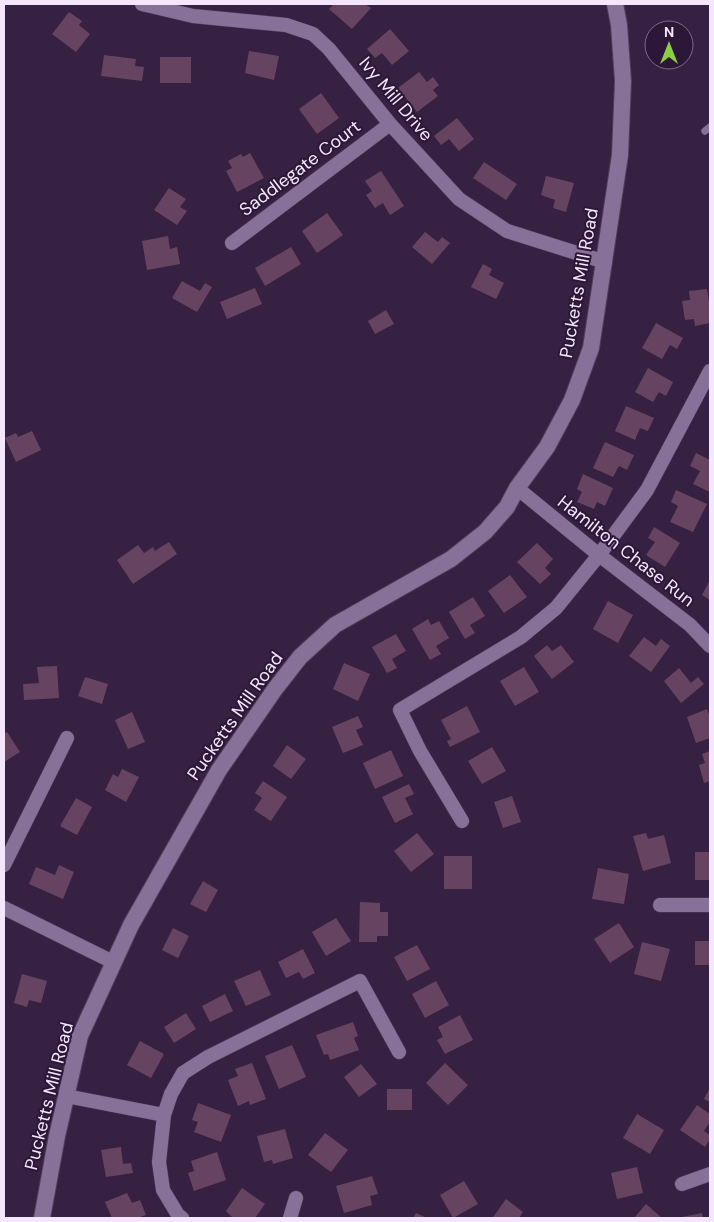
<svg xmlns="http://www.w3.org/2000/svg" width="714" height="1222" viewBox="0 0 714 1222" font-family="'DM Sans',sans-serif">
<rect width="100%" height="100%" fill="#362142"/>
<!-- building -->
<path fill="#664461" d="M334,4H365L371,8L352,29L329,9Z
M69,12L82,21L79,25L90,34L76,52L52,34Z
M390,29L409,51L392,65L382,53L375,58L367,49Z
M249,51L279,56L274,80L245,73Z
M104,55L136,59L135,66L144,67L142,81L101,76Z
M160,57H191V83H160Z
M419,72L427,82L433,77L439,85L433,90L438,96L417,112L398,88Z
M321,93L339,118L317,134L299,109Z
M457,118L474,139L459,151L449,139L441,145L434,136Z
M250,153L264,178L237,192L226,171L232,168L228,161L241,154L243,157Z
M484,162L517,184L506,200L473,178Z
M381,171L404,206L390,215L383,203L375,208L366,195L372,191L365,181Z
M546,176L574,183L566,212L553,208L555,200L541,195Z
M169,188L186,199L180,207L187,211L177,225L154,210Z
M327,213L343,235L317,253L302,231Z
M425,232L438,242L442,237L450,243L432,264L412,247Z
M168,236L170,249L177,247L180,264L147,270L142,241Z
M291,247L301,264L265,286L255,268Z
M483,264L492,269L489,275L504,283L496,299L471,287Z
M182,281L200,291L205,283L212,287L197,312L172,298Z
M255,288L262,304L227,319L220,302Z
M707,289L710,308V323L695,326L694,319L685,320L682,301L690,300L689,291Z
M386,310L394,324L375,334L368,321Z
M656,323L683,338L677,349L670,345L662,359L642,348Z
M648,368L673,382L666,396L659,392L653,402L635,392Z
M626,406L654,418L648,431L640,428L635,440L615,431Z
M32,431L41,450L16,462L5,438L16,433L18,437Z
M605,442L634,455L627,470L619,466L613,477L593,468Z
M696,453L710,460V492L693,484L700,471L690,466Z
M583,474L613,488L605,506L597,502L594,509L577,502L582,492L577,489Z
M676,490L707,504L693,532L670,522L678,506L671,502Z
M654,527L680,543L665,567L646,555L655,542L648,538Z
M169,542L177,554L133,584L117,560L138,545L144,553L153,547L155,551Z
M537,543L553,559L545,568L551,574L540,584L517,562Z
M510,575L527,597L504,613L488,591Z
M710,580V600L702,595Z
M473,597L485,616L470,625L475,633L465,639L449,612Z
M608,601L633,615L618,643L593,629Z
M428,619L431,625L439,621L449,638L436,646L441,654L430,660L412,629Z
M396,634L406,651L392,659L397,668L387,673L372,647Z
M644,637L656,646L661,639L670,646L651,672L629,656Z
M547,645L552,651L561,645L574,662L552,679L534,656Z
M344,663L370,674L358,701L333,689Z
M57,666L59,698L24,700L23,684L39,683L37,667Z
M524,667L539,692L515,706L500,681Z
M679,668L691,683L698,677L704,684L681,703L664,681Z
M85,677L108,684L102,704L78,696Z
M467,706L480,732L450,747L447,741L451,739L441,720Z
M707,709L710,717V738L696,743L687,717Z
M132,712L145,742L128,749L115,720Z
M358,716L363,727L356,730L363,745L343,753L332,727Z
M7,732L20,752L4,762V734Z
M287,745L306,759L291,779L273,766Z
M492,747L506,771L482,784L468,761Z
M391,750L403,776L375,789L363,763Z
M710,751V781L704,783L699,765L705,763L702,754Z
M122,769L139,777L126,802L105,790L113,774L118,777Z
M263,781L287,797L271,821L254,810L262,798L255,793Z
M409,784L414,794L405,798L413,814L395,823L382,797Z
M512,796L521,822L503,828L494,802Z
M76,798L92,807L77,835L60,826Z
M417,833L434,854L411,872L394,851Z
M646,833L648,839L664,835L671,863L643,871L633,836Z
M695,852H710V880H695Z
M444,856H472V889H444Z
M59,865L74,872L63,899L29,884L36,867L55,875Z
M598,868L629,874L624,904L592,899Z
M203,881L218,890L206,912L190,904Z
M360,902L380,903V912H388V936H377V942H359Z
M336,918L351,941L326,956L312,932Z
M619,923L634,947L610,963L594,939Z
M173,928L189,936L178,958L162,950Z
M695,941H710V965H695Z
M642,942L670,949L661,981L634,974Z
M417,945L430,969L407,981L394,957Z
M303,949L315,973L303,979L299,972L286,978L278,962Z
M260,970L271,995L246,1006L234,981Z
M22,974L47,981L41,1003L29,1000L27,1007L14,1003Z
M436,981L449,1005L425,1018L412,994Z
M225,994L233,1011L210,1022L202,1006Z
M186,1013L196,1029L174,1043L164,1027Z
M460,1015L473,1040L445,1054L437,1040L443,1037L438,1027Z
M353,1022L358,1036L354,1038L359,1050L330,1060L328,1054L324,1055L316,1035Z
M140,1041L164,1054L151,1078L127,1065Z
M292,1045L306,1077L279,1089L265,1056Z
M252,1063L266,1099L250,1105L249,1101L238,1106L228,1080L238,1076L235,1069Z
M445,1063L468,1085L448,1105L426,1083Z
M361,1064L377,1084L359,1097L344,1077Z
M710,1088V1102L704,1099Z
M387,1089H412V1110H387Z
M198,1103L231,1115L221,1142L194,1132L198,1122L192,1120Z
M697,1105L710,1114V1122L704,1131L710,1135V1139L705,1147L680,1130Z
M637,1114L664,1130L650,1154L623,1138Z
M285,1129L293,1158L273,1164L272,1160L264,1162L257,1136Z
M325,1133L348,1150L331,1172L308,1155Z
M121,1147L123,1164L131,1163L133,1173L106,1177L101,1150Z
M217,1152L226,1180L194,1191L188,1173L194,1171L191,1161Z
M637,1167L643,1193L617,1199L611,1173Z
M372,1176L378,1194L370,1196L372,1205L344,1213L336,1186Z
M464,1181L478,1204L453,1218L440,1195Z
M242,1188L265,1204L255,1218H233L226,1211Z
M127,1193L132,1203L140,1200L146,1215L137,1218H112L105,1202Z
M506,1199L523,1212L519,1218H495L493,1217Z
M646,1204L662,1218H634Z
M416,1213L427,1218H413Z
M702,1213L703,1218H682V1217Z"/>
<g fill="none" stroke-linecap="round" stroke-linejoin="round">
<!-- service casing -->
<g stroke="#513e5b" stroke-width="8">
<path id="service" d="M705,131L710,127"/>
</g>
<!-- minor casing -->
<g stroke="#513e5b" stroke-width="15">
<path id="minor" d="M142,4L193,16L286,25L313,34L329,49L390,124L459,199L507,231L605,262
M232,243L390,124
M517,488L599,555L690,625L710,646
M462,821L420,751L400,710L521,637L556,608L599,555L647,490L710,371
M4,865L67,738
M660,905H710
M4,908L113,962
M66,1096L164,1115
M682,1184L710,1174
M182,1218L178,1215L163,1190L159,1162L164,1115L171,1094L183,1073L208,1057L360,981L399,1052
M290,1218L296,1198"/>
</g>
<!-- tertiary casing -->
<g stroke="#513e5b" stroke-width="18">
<path id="tertiary" d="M42,1218L57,1136L80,1036L131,925L219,770L275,689L300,657L335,625L451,559L485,532L507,507L517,488L547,447L572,400L591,348L620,155L623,81L619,25L615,4"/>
</g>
<!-- service -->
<use href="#service" stroke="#887198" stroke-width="7"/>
<!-- minor -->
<use href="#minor" stroke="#887198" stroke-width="14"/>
<!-- tertiary -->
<use href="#tertiary" stroke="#887198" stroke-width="16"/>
</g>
<g text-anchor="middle" stroke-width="4" stroke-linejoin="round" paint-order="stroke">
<!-- street labels -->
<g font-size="18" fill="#f4e7fd" stroke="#2c1738">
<text transform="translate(396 99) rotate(50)" y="6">Ivy Mill Drive</text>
<text transform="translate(300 168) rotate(-37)" y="6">Saddlegate Court</text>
<text transform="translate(579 283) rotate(-80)" y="6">Pucketts Mill Road</text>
<text transform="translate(626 551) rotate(38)" y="6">Hamilton Chase Run</text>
<text transform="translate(235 716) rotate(-55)" y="6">Pucketts Mill Road</text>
<text transform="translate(49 1096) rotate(-76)" y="6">Pucketts Mill Road</text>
</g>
</g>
<!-- border -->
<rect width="714" height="1222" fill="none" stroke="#f4e7fd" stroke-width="10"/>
<!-- north arrow -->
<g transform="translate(669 45)"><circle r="24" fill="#2c1738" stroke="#7c6a87"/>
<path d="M0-4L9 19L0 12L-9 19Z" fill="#8cce45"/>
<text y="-8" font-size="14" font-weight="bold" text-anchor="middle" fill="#f4e7fd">N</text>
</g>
</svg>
